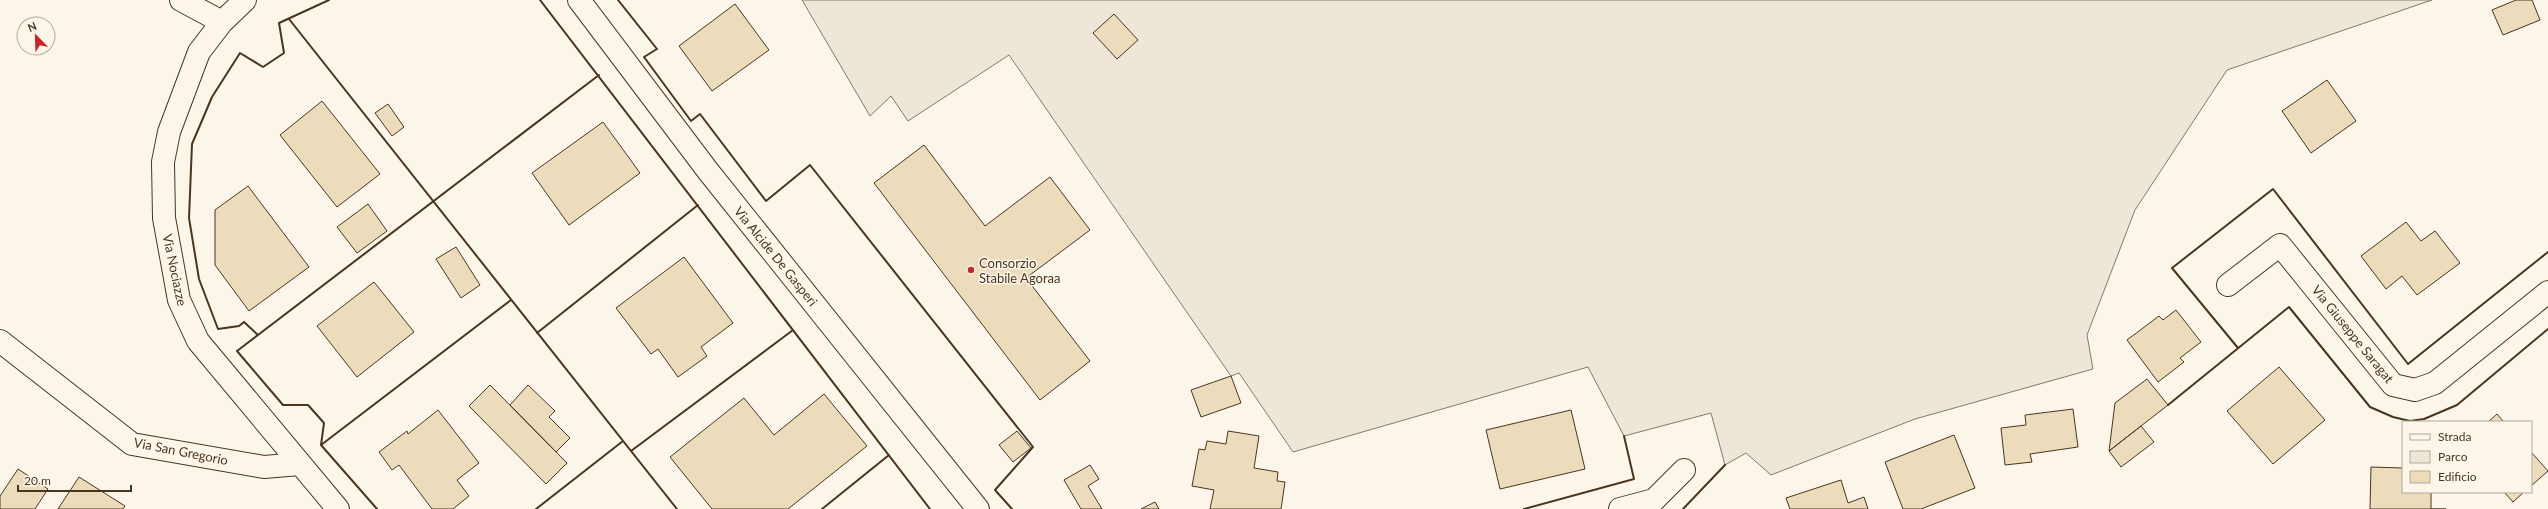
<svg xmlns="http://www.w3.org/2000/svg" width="2548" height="509" viewBox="0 0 2548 509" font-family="Lato,sans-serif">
<rect width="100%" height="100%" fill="#fbf6e9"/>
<!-- green -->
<path fill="#ede6d9" stroke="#887966" d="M802,0H2432L2227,70L2135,210L2087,335L2093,369L1915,419L1771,475L1746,453L1725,465L1711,413L1624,436L1588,367L1293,452L1239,373L1231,376L1009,55L908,121L891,96L870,116Z"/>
<!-- building -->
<path fill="#ecdcbc" stroke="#4a3520" d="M2516,0H2532L2540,20L2503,35L2492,10Z
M735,4L769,50L712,91L679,46Z
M1114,14L1138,40L1117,59L1093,33Z
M2327,80L2356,121L2311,153L2282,111Z
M322,101L380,174L337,207L280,135Z
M388,104L404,127L392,136L375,113Z
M603,122L640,173L569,225L532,173Z
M924,145L985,226L1050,177L1090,230L1026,278L1090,361L1040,400L874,183Z
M248,186L309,267L249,311L215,265V210Z
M368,204L387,231L357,253L337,227Z
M2406,222L2421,241L2435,231L2460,263L2417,295L2402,276L2386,289L2361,256Z
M456,247L480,285L461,298L436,259Z
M684,257L733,323L701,347L707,356L678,377L658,349L651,354L616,308Z
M374,282L414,332L357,377L317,326Z
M2176,310L2201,342L2180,358L2184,362L2158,382L2127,340L2159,316L2163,320Z
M2279,367L2325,420L2273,464L2227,411Z
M1231,376L1241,403L1201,417L1191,390Z
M2147,379L2168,405L2109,451L2115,403Z
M490,385L567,463L546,484L469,406Z
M528,385L555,411L549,417L570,438L556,452L510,405Z
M824,394L867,446L788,509H712L670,457L744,398L774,435Z
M2073,409L2078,447L2030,454L2032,462L2005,465L2001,428L2026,425L2025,415Z
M438,410L479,463L457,480L469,496L453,509H432L399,465L392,470L379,452L407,431L408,434Z
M1571,410L1585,469L1500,489L1486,430Z
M2497,414L2504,422H2488Z
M2141,426L2154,442L2121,467L2109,451Z
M1017,431L1031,448L1013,462L999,445Z
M1228,431L1259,436L1254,468L1278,472L1277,481L1285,482L1281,509H1210L1214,490L1192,486L1199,449L1205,450L1207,441L1226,444Z
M1954,435L1975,488L1921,509H1903L1885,462Z
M2531,452L2548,471L2531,486Z
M1090,465L1099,479L1088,486L1102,509H1081L1064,480Z
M2371,467L2403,468V492H2431V509H2446H2370Z
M18,469L48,489L35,509H0V496Z
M79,477L125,506L123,509H58Z
M1841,480L1848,503L1864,497L1868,509H1790L1786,498Z
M2504,492H2524L2513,502Z
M1155,502L1159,509H1141Z"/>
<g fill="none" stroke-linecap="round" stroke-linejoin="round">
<!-- minor casing -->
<g stroke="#4a3520" stroke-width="24">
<path id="minor" d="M181,0L222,22
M245,0L222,22L199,52L169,132L163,162L164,218L179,300L198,341L338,509
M579,0L708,171L978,509
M2228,285L2280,245L2393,385L2415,390L2435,383L2548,292
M0,341L132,444L264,467L300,464
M1620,509L1654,500L1684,470"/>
</g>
<!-- minor -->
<use href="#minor" stroke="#fbf6e9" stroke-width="22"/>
<!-- wall -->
<path stroke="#4a3520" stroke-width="2" d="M540,0L930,509
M618,0L657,49L644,57L691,121L700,114L766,201L810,165L1033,447L995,490L1012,509
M289,19L677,509
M537,333L698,205
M258,335L244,322L239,326L218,329L199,279L189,218L192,144L212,97L240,53L263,67L284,53L279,23L329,0
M2238,348L2172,268L2273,189L2408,364L2548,252
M2168,405L2289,307L2370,407L2393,417L2410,421L2424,419L2457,405L2548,329
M321,445L511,300
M631,451L793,330
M377,509L321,445L324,423L308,405H283L237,351L599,75
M536,509L623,441
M822,509L889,455
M1524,509L1634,479L1624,436
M1683,509L1725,465"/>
</g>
<!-- markers -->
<circle fill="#c62828" stroke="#fbf6e9" stroke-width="1.5" cx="971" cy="270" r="4"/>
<g text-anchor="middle" stroke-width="3" stroke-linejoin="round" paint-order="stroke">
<!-- street labels -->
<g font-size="13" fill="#4a3520" stroke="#fbf6e9">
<text transform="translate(776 256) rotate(51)" y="5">Via Alcide De Gasperi</text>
<text transform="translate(175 270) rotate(78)" y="5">Via Nociazze</text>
<text transform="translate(2353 334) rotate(51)" y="5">Via Giuseppe Saragat</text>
<text transform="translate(181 451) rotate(11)" y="5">Via San Gregorio</text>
</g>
<!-- poi labels -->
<g font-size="13" fill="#4a3520" stroke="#fbf6e9" text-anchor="start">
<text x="979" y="268">Consorzio<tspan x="979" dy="15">Stabile Agoraa</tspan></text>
</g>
</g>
<!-- legend -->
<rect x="2402" y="421" width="130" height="72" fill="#fbf6e9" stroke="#b4a999"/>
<rect x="2410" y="434" width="20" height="6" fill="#fbf6e9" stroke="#b4a999"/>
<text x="2438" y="441" font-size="12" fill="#4a3520">Strada</text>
<rect x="2410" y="451" width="20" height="12" fill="#ede6d9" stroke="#b4a999"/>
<text x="2438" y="461" font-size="12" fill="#4a3520">Parco</text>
<rect x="2410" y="471" width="20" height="12" fill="#ecdcbc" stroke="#b4a999"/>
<text x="2438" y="481" font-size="12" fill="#4a3520">Edificio</text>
<!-- north arrow -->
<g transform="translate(36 36) rotate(337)"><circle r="19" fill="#fbf6e9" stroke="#b4a999"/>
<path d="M0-3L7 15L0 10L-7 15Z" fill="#c62828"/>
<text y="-6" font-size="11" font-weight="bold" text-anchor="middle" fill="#4a3520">N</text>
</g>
<!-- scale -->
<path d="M18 485v6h113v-6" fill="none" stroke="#4a3520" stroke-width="2"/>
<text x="24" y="485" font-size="12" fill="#4a3520" stroke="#fbf6e9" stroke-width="3" paint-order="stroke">20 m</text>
</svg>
